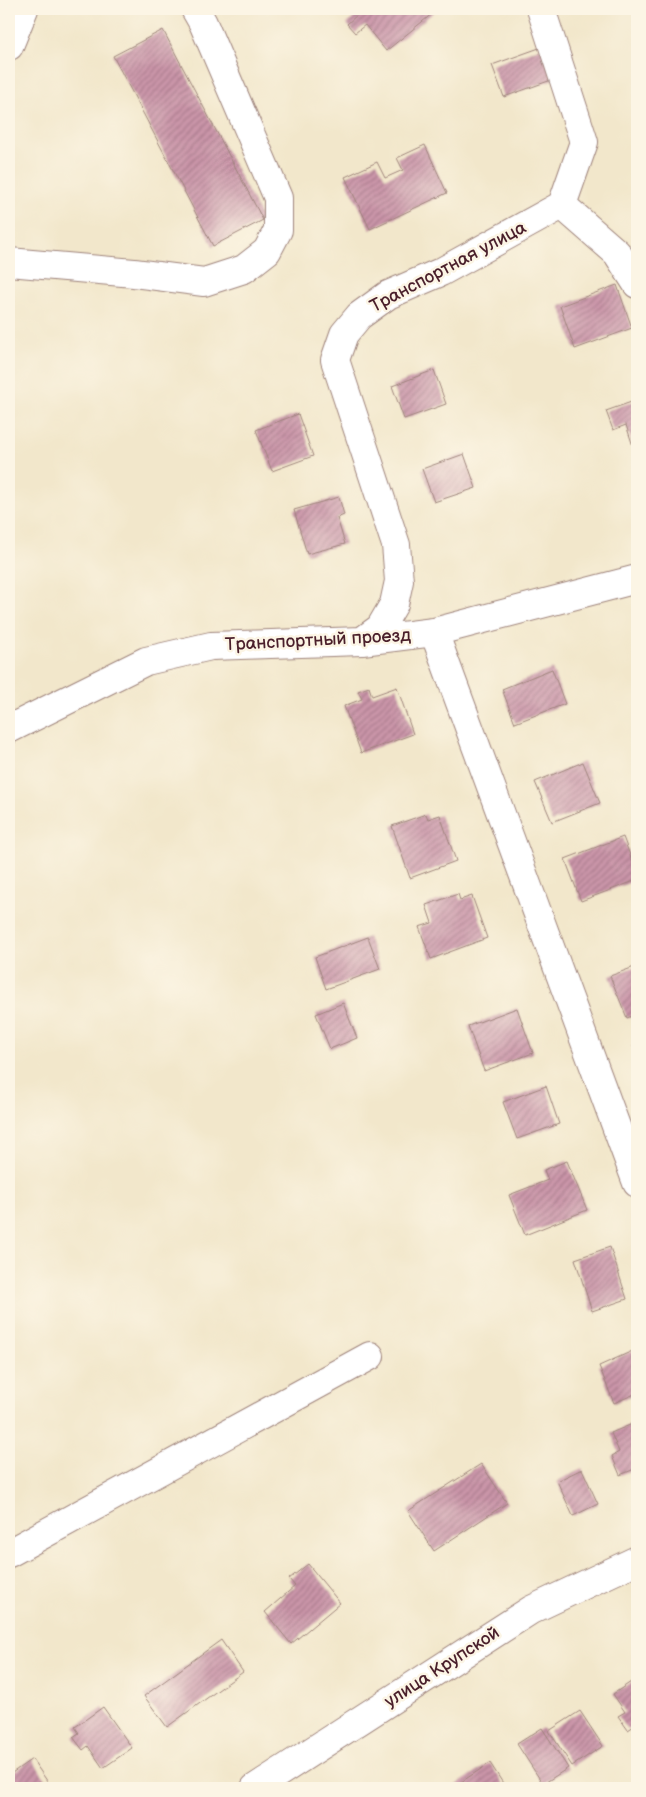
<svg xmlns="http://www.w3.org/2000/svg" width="646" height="1797" font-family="'Balsamiq Sans',sans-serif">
<defs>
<pattern id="building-hatch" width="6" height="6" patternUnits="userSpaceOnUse" patternTransform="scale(1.25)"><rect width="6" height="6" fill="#ca95a9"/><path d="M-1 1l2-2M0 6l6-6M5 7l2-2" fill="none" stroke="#a6798a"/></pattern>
</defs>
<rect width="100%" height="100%" fill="#fcf5e5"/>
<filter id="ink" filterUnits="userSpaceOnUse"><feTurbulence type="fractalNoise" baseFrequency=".02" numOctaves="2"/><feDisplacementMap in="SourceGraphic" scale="10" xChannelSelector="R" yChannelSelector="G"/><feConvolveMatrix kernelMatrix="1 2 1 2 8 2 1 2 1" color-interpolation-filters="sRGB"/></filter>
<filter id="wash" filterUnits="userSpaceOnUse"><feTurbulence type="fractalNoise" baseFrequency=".0096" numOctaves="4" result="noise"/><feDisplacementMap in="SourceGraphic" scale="20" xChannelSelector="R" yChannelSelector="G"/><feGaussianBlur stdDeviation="1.12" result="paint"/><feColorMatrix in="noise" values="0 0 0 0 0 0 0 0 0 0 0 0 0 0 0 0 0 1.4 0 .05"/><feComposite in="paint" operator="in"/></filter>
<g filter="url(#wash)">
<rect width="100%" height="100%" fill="#f2e7cb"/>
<g id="blocks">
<path fill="url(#building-hatch)" d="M358 9H438L386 51 365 25 355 33 347 24 357 15 354 12Z
M163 30 263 220 213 246 113 56Z
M542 47 554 79 504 97 492 65Z
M425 145 447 193 370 229 345 177 377 162 385 178 403 170 397 158Z
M617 285 632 328 575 349 560 306Z
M434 370 446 404 404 419 392 386Z
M637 400V451L635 452 626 425 613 430 606 411Z
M298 414 313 456 272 471 256 430Z
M464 454 476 488 434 502 422 469Z
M339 497 344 515 337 518 345 544 307 554 294 510Z
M552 669 565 704 515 723 502 689Z
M369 687 372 696 397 687 413 734 361 753 344 706 362 699 358 691Z
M583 762 600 803 552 822 535 782Z
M426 814 428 819 440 815 456 861 410 878 392 826Z
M623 837 637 874V880L581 901 565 859Z
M458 894 460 900 472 896 487 938 431 959 419 927 432 923 426 905Z
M368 937 380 969 326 989 315 957Z
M637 966V1014L627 1018 610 976Z
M343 1003 357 1038 330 1049 316 1014Z
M517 1008 533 1053 484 1071 468 1026Z
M637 1044V1056L633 1046Z
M546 1086 559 1124 517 1139 503 1102Z
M567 1161 587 1210 525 1235 509 1195 548 1180 544 1170Z
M610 1247 627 1299 592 1311 575 1259Z
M637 1349V1393L614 1403 599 1366Z
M637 1422V1468L620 1475 612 1456 619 1452 611 1433Z
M481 1464 507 1503 434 1551 408 1511Z
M582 1469 598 1504 573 1516 557 1481Z
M308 1564 340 1603 291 1644 265 1612 295 1586 289 1579Z
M221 1640 243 1672 167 1727 144 1696Z
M637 1678V1731L634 1726 628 1730 618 1716 625 1712 613 1694Z
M103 1707 132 1748 103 1768 88 1746 83 1750 73 1737 79 1733 75 1727Z
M580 1711 603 1746 572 1766 549 1731Z
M542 1728 568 1768 543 1784 517 1744Z
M32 1759 52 1788H9V1775Z
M490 1763 506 1788H452Z"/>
</g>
</g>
<g filter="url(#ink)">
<use href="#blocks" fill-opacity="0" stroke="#9e837b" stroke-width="1"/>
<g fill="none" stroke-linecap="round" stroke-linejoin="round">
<g stroke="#9e837b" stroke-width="30">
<path id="minor" d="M9 46 24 9
M562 205 617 253 637 284
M9 262 134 273 204 282 244 269 267 251 278 230V198L203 23 195 9
M434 632 637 1183
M362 641 380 628 394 604 399 581 396 545 335 360 344 334 359 316 388 295 441 272 562 205 584 142 541 9
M9 729 146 661 211 646 362 641 434 632 637 579
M9 1553 370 1356
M255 1788 531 1610 637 1560"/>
</g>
<use href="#minor" stroke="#fff" stroke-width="28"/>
</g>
</g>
<g text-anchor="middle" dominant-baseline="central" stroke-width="5" stroke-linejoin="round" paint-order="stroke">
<g font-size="18" fill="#4a1f2b" stroke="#fcf5e5">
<text transform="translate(448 267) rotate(-28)">Транспортная улица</text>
<text transform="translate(318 640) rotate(-3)">Транспортный проезд</text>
<text transform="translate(442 1667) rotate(-33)">улица Крупской</text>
</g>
</g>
<rect width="646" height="1797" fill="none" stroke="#fcf5e5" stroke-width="30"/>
</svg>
